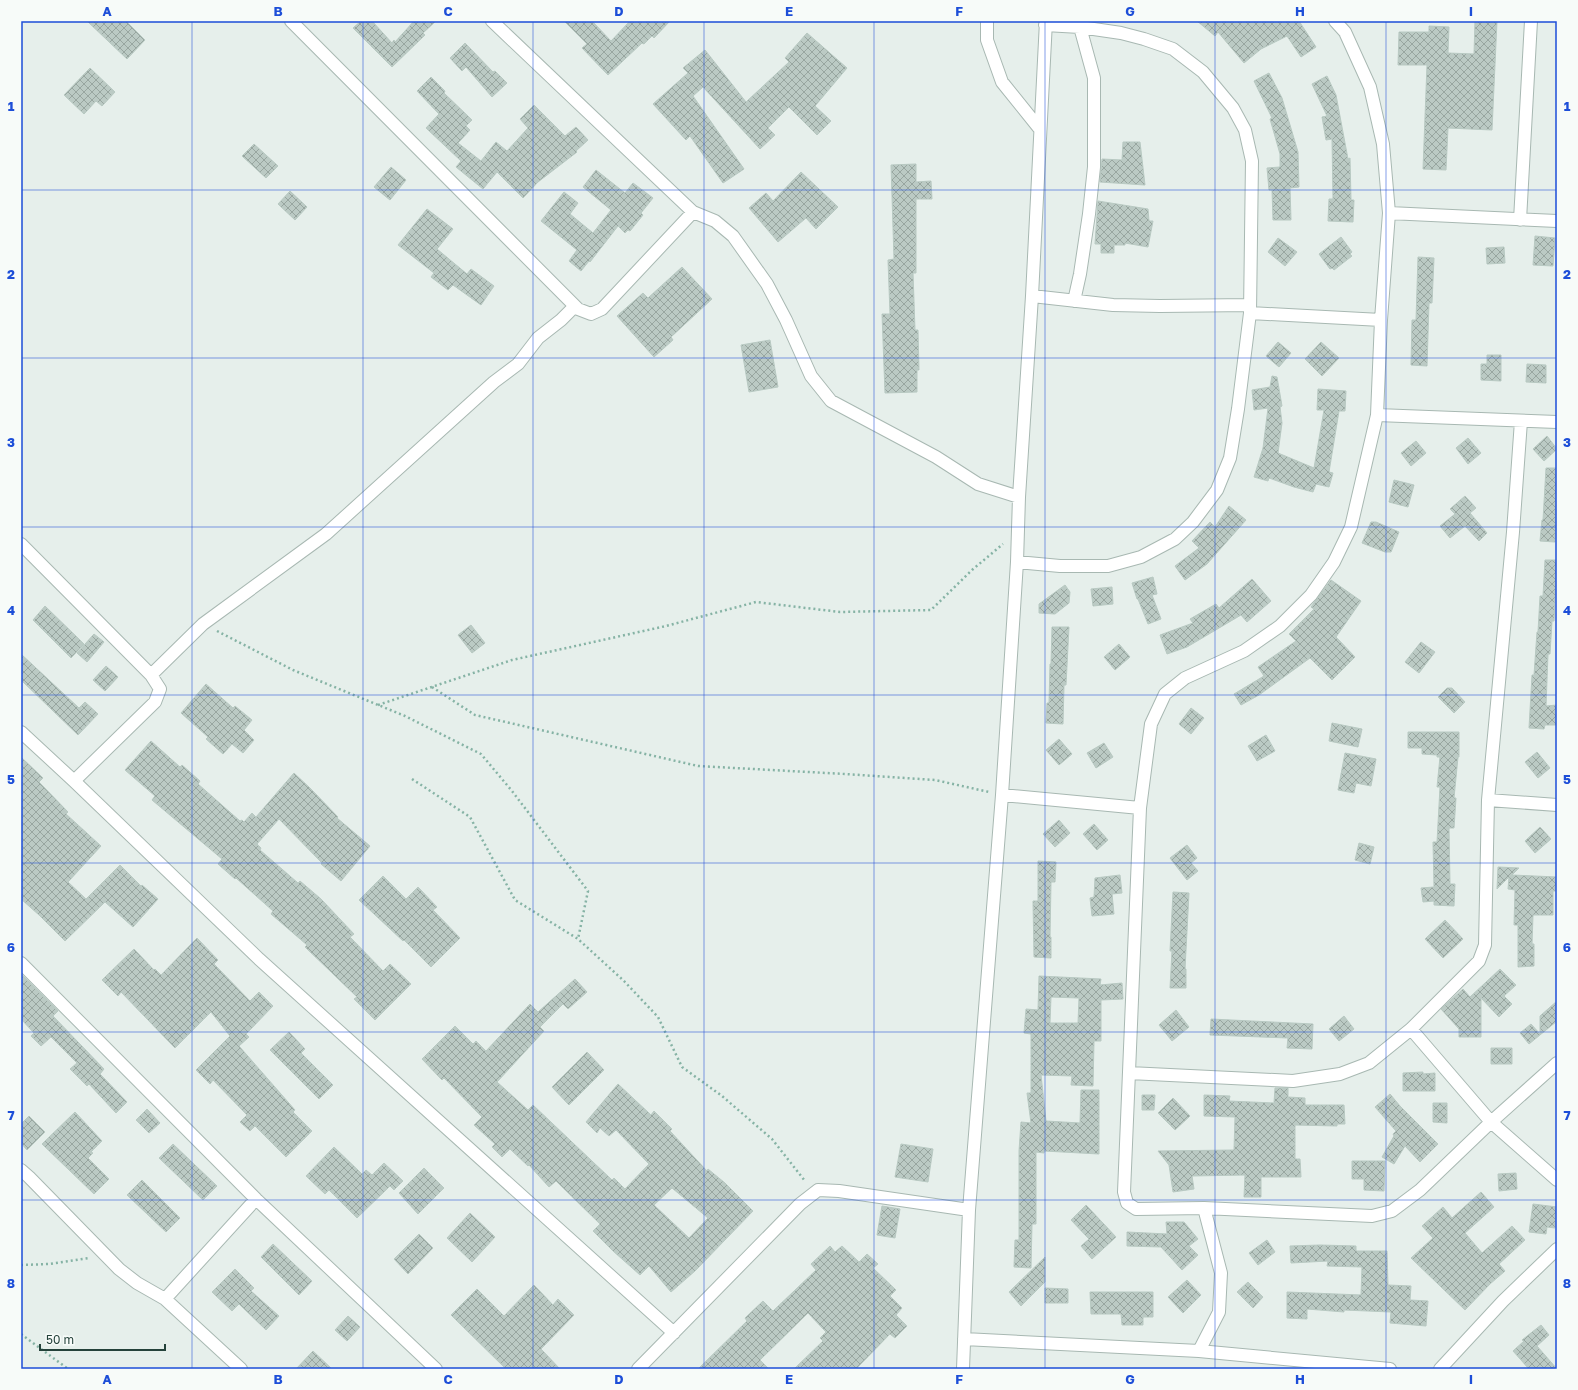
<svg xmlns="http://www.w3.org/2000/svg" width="1578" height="1390" font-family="'Golos Text',sans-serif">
<defs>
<pattern id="building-cross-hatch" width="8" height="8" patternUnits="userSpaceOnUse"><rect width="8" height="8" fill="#bbcac4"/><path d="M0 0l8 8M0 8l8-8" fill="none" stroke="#98a6a0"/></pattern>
</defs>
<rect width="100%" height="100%" fill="#e6efeb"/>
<path fill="url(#building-cross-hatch)" stroke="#b8c9c2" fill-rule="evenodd" d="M87 21H126L145 40 127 59Z
M361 21H372L392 43 394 40 395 42 414 21H436L423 33 425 35 392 67 353 28Z
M564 21H592L611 41 630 21H670L654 38 652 36 644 44 642 43 608 75 582 48 587 44Z
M1197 21H1299L1316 47 1301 57 1287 36 1261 49 1244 63 1218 32 1215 36Z
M1475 21H1497L1492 130 1448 128 1446 170 1423 169 1427 65H1398L1399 32H1429V26L1449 27 1448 53 1474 54Z
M807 33 847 68 815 106 831 121 817 135 789 107 768 128 775 135 760 149 703 87 693 96 744 169 723 183 690 136 686 140 653 104 688 73 683 68 705 50 746 102 789 62 785 58Z
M465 43 493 72 495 71 507 83 492 97 466 67 462 71 450 58Z
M90 68 115 92 102 106 96 101 84 114 64 95Z
M1269 73 1282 98 1298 152 1299 187 1290 188 1291 220H1273L1272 190H1269L1267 168 1280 167V154L1270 119 1272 118 1254 81Z
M1327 76 1336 95 1348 159 1350 158 1351 200H1354L1353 222 1328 221 1329 199H1333L1332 139 1326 140 1322 117 1327 116 1312 84Z
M431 77 445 91 444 93 472 120 466 126 470 130 458 143 481 161 496 142 507 151 528 128 520 119 534 105 565 136 576 127 588 140 576 151 577 152 538 182 523 198 497 172 483 189 456 167 461 161 426 128 439 114 417 91Z
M1123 142H1140L1145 185 1100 182 1102 159 1122 160Z
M254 144 278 166 266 178 242 156Z
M916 164V182L931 181 932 199H916V273H913L915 330H918L919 370H917V392L885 393 882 314H890L888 260 894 259 891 165Z
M391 167 406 180 390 200 374 187Z
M596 170 625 193 633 183 653 198 641 213 643 215 630 231 628 230 625 233 618 226 590 262 589 261 581 271 569 261 577 250 541 221 564 192 578 203 570 214 593 233 611 210 583 187Z
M801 172 838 207 816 229 806 218 778 242 749 208 766 193 773 201Z
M290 191 307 207 295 220 278 204Z
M1098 201 1148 209 1149 221H1153L1148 247 1125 243V245H1114V253H1101V244H1095Z
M427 209 453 229 437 249 467 274 471 269 494 286 481 305 453 285 448 290 431 277 434 273 398 245Z
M1535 236 1555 238 1553 266 1533 265Z
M1341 237 1352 252 1350 254 1352 256 1334 270 1332 268 1330 269 1319 254Z
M1278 238 1297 252 1285 266 1268 252Z
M1504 247 1505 263 1487 264 1486 248Z
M1418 257 1434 258 1432 303H1429L1427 366 1411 365 1412 320H1416Z
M682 267 712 299 671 337 673 340 654 357 617 316 643 293 648 298Z
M770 340 778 387 749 392 741 345Z
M1278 342 1291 353 1279 367 1266 356Z
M1321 342 1339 358 1322 376 1305 359Z
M1487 355H1501V381L1481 380V364H1487Z
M1527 364 1546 365V383L1526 382Z
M1272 376 1277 377 1282 406 1280 407 1282 423 1278 453 1314 468 1324 410H1317L1318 389 1346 391 1345 411H1339L1329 472 1333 473 1329 487 1316 484 1313 492 1294 487 1269 478 1268 481 1254 477 1263 448 1268 408 1254 410 1252 390 1270 387Z
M1547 436 1557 449 1544 461 1533 449Z
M1468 438 1481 453 1468 464 1456 448Z
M1416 441 1426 453 1411 466 1401 453Z
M1546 468H1557L1555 542 1540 541 1542 520H1543Z
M1394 480 1414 485 1408 507 1389 502Z
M1465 496 1476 508 1470 513 1487 533 1479 541 1465 526 1450 538 1440 526 1455 514 1450 509Z
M1229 506 1246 520 1207 564 1185 580 1175 566 1199 548 1192 541 1210 522 1215 527Z
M1371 522H1376L1399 532 1391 552H1385L1362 543Z
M1545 560H1557L1554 621H1552L1550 654H1548L1546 706 1557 705V725H1545L1544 729 1529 728 1532 675H1534L1537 632H1538L1540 596H1543Z
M1153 577 1157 594 1152 595 1161 619 1148 624 1138 599H1137L1132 583Z
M1252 579 1271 601 1247 622 1241 615 1187 647 1167 654 1160 635 1193 623 1190 619 1216 604 1219 608Z
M1331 580 1361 601 1336 637 1355 657 1332 680 1310 658 1259 695 1241 705 1234 694 1264 676 1258 667 1296 641 1289 634 1314 609 1311 607Z
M1065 585 1070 592 1069 603 1055 614 1039 613V604Z
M1112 587 1113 604 1093 606 1091 589Z
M45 606 84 644 71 658 33 620Z
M471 625 485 643 472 653 458 635Z
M1052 627H1069L1066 685H1064L1063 724 1046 723 1047 703H1049L1050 664H1051Z
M94 634 104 642 87 662 77 653Z
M1421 642 1435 652 1419 673 1405 662Z
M1119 644 1130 657 1115 670 1104 657Z
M21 654 79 708 85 702 98 714 78 735 21 680Z
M106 666 118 677 105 691 93 680Z
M206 684 233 708 235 706 252 720 244 730 254 740 243 753 232 744 223 754 206 739 208 737 181 713Z
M1447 688H1452L1465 702 1454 713 1438 697Z
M1191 708 1204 718 1191 734 1179 724Z
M1332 723 1362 729 1358 747 1329 741Z
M1408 732H1459V757H1458L1454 798H1456L1454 828H1449L1450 884H1455L1454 906 1434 905V901L1423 902 1421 888 1434 887 1433 842H1437L1440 787H1437L1440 757H1437V755L1422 754V748H1408Z
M1266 735 1275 751 1257 761 1248 746Z
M1059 739 1072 754 1059 765 1046 750Z
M151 741 180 767 182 765 200 781 198 784 240 821 242 820 244 822 252 813 256 817 294 773 310 788 338 817 337 818 370 846 341 881 321 864 322 863 279 819 257 844 261 848 260 850 298 883 300 881 321 899 354 934 350 937 383 971 390 964 411 984 375 1020 354 999 357 997 305 947 307 945 271 914 273 911 236 878 235 879 218 864 222 859 152 800 155 796 125 770Z
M1104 743 1113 757 1096 768 1087 753Z
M1537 752 1550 768 1538 778 1525 762Z
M1345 753 1376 759 1371 786 1356 783 1354 793 1338 790Z
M21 757 43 778 39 782 68 812 66 814 101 846 68 882 86 899 120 865 141 886 142 885 158 899 133 927 105 902 65 941 39 915 21 899Z
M1059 820 1070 833 1055 847 1043 834Z
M1094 824 1108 840 1097 850 1083 834Z
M1540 827 1551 839 1535 853 1525 841Z
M1359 843 1374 847 1370 864 1355 860Z
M1187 845 1197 858 1191 863 1198 871 1187 880 1170 858Z
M1038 861 1056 862 1055 882H1051L1050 937H1051V958L1034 957 1033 901H1038Z
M1498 867 1519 868 1512 875 1557 877V891H1553V915H1533L1532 944H1534V966L1518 967V925H1514L1515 890 1508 889 1509 877 1497 889Z
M1120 875 1122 893 1112 894 1114 914 1092 916 1090 898 1094 897 1095 878Z
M383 876 406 899 418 887 437 907 433 910 460 938 431 967 404 940 403 941 359 900Z
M1173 892 1189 893 1185 969H1186V988H1170L1172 951H1170Z
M1445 920 1463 939 1443 958 1425 939Z
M197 938 218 960 214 964 250 1001 259 992 273 1006 246 1034 249 1037 239 1046 295 1110 293 1112 312 1131 286 1157 255 1126 250 1131 240 1122 247 1115 213 1080 210 1084 196 1070 230 1036 211 1012 175 1048 121 992 118 996 102 980 134 949 154 970 155 969 161 975Z
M1500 969 1516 985 1504 996 1512 1004 1499 1017 1481 998V1037H1459V1029L1441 1009 1463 989 1470 997Z
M21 974 58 1011 53 1016 104 1069 100 1074 127 1102 116 1113 89 1084 87 1086 70 1069 77 1063 51 1037 41 1046 31 1036 34 1033 21 1019Z
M1039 976 1101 979 1100 985 1122 983 1123 999 1101 1000V1041H1094L1093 1086 1071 1085 1072 1076 1041 1075 1046 1121 1080 1123 1081 1090H1099V1154L1044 1151V1153L1036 1152V1224H1032L1031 1268 1014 1267 1015 1240H1019V1151L1021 1122 1031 1123 1027 1093H1031V1034L1024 1033 1026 1009 1038 1010ZM1051 997 1079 998 1078 1023H1050Z
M575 979 587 992 568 1009 563 1004 540 1027 544 1031 497 1082 528 1110 533 1105 612 1180 614 1178 625 1189 649 1164 616 1130 609 1136 600 1128 597 1133 586 1122 618 1084 651 1115 654 1111 672 1129 670 1131 707 1171 708 1169 725 1183 753 1211 695 1271 671 1292 649 1266 640 1275 613 1251 593 1231 600 1224 556 1181 549 1187 529 1165 528 1166 510 1149 502 1157 492 1147 495 1144 474 1125 482 1117 444 1078 442 1080 422 1059 455 1026 473 1044 476 1041 486 1051 530 1004 538 1012ZM672 1188 708 1218 689 1238 654 1205Z
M1557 1001V1021L1529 1044 1520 1033 1531 1024 1540 1034V1016Z
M1176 1010 1189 1027 1172 1041 1159 1025Z
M1344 1016 1354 1029 1339 1041 1329 1029Z
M1211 1019 1313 1024 1312 1049 1287 1048 1288 1038 1210 1035Z
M289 1032 305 1049 301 1053 333 1085 319 1099 270 1050Z
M1491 1048H1512V1064H1491Z
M587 1052 604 1070 569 1105 552 1087Z
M1423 1072V1074L1435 1073V1091H1403V1073Z
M1275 1088H1288V1097L1305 1098V1105H1344L1345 1124H1337V1126L1295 1125V1159H1300L1301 1177H1261V1197H1244L1245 1175 1192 1176 1194 1189 1173 1192 1169 1165 1158 1151 1234 1150 1235 1117 1204 1116V1095L1230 1096 1229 1101 1274 1103Z
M1390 1094 1400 1106 1438 1144 1420 1162 1405 1146 1394 1164 1382 1157 1394 1136 1393 1134 1396 1131 1375 1107Z
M1142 1095H1155L1154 1110H1142Z
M1173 1098 1190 1116 1175 1130 1158 1113Z
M1433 1103H1447V1123L1433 1122Z
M147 1109 160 1123 149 1133 136 1120Z
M75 1112 102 1141 91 1152 93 1153 88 1158 109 1179 94 1194 42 1144Z
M29 1116 45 1132 27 1150 21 1143V1124Z
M173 1144 217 1186 203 1200 159 1158Z
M901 1144 933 1149 928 1182 895 1177Z
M334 1147 362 1174 366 1170 372 1175 384 1163 403 1181 394 1190 390 1186 357 1218 329 1190 325 1194 306 1176Z
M1352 1161H1385L1384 1191 1364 1190V1179H1352Z
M424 1168 444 1188 418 1214 399 1193Z
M1516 1173 1517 1189 1499 1191 1498 1174Z
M142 1180 180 1218 166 1232 127 1195Z
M1481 1192 1494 1207 1465 1233 1482 1253 1512 1226 1525 1240 1499 1264 1505 1271 1490 1284 1465 1310 1411 1258 1433 1238 1422 1226 1443 1207 1452 1218Z
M1533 1204 1557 1207 1555 1228 1547 1227 1546 1234 1529 1232Z
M1086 1205 1116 1237 1092 1259 1081 1246 1089 1239 1071 1220Z
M882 1206 900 1209 895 1238 877 1235Z
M470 1213 495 1237 472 1262 447 1238Z
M1166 1222H1184L1198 1239 1189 1246 1198 1255 1182 1270 1161 1247 1127 1246V1232L1167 1234Z
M419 1234 433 1248 408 1274 394 1259Z
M1267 1240 1275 1252 1258 1265 1249 1253Z
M273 1244 312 1281 299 1295 261 1257Z
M1320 1245 1356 1246V1251H1387L1388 1285 1411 1286 1410 1300 1428 1301 1426 1326 1390 1323 1391 1312 1344 1310V1312L1307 1309V1319L1287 1318V1292L1361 1295 1362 1267 1327 1266 1328 1261 1291 1263 1290 1246Z
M830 1246 835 1252 842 1246 859 1262 867 1254 878 1264 873 1268 896 1290 890 1296 902 1308 896 1315 907 1326 895 1338 890 1334 856 1369H794L823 1341 820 1338 826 1332 808 1313 760 1360 769 1369H698L747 1321 745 1318 763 1301 773 1311 816 1270 811 1264Z
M1045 1257V1282L1021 1306 1009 1292Z
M235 1269 254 1288 251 1291 279 1316 266 1330 239 1304 232 1311 212 1292Z
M1187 1280 1201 1295 1183 1313 1168 1297Z
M1248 1282 1263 1297 1253 1308 1237 1292Z
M534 1285 553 1305 558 1299 574 1315 541 1349 560 1369H506L451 1315 477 1289 504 1316Z
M1045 1288 1068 1289V1303H1045Z
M1090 1292H1153V1317H1143V1325H1122L1121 1314H1091Z
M348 1316 360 1327 347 1341 335 1330Z
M1541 1325 1549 1335 1537 1346 1557 1369H1529L1513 1351 1524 1341 1522 1340Z
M313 1351 332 1369H296Z"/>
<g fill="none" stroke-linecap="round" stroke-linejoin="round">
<g stroke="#a8b8b2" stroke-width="14">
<path id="minor" d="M291 21 578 309 591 314 602 309 693 212 492 21
M987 21V40L1002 82 1039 128
M1335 21 1345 32 1370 87 1383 144 1389 213 1381 320 1377 415 1351 527 1334 562 1311 595 1280 626 1244 651 1185 678 1165 694 1151 724 1140 808 1124 1192 1127 1203 1136 1209 1204 1208 1372 1216 1392 1211 1420 1190 1491 1122 1557 1063
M693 212 715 221 733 236 767 284 786 320 811 376 831 401 936 457 978 484 1019 497
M1389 213 1557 221
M1520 220 1531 21
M1032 296 1113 305 1160 306 1250 305
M1074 301 1080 274 1089 214 1094 167V78L1080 27
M1250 313 1381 320
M1377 415 1557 422
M21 544 151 675 160 689 155 702 74 781
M1017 562 1060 566H1108L1141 557 1175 539 1193 522 1217 490 1230 458 1238 409 1250 313 1252 161 1245 130 1233 108 1203 72 1173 49 1144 39 1121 33 1080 27 1045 25
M151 675 203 624 326 534 494 382 518 364 538 338 561 320 575 306
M21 732 74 781 259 959 674 1333
M1002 795 1140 808
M1488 800 1557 805
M21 963 256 1199 436 1369
M1411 1029 1491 1122 1557 1180
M1129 1073 1293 1081 1340 1074 1369 1063 1411 1029 1479 961 1485 945 1488 800 1513 532 1521 421
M21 1170 29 1177 119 1269 137 1283 165 1299 256 1199
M165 1299 241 1369
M964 1339 1199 1351 1390 1369
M1199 1351 1219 1312 1221 1273 1204 1208
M638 1369 800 1204 818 1190 839 1191 969 1210
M963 1369 969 1210 1002 795 1017 562 1019 497 1032 296 1046 21
M1440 1369 1503 1301 1557 1249"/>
</g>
<path stroke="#86b3a5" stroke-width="2.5" stroke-dasharray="2 3" stroke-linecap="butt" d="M217 631 293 670 405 716 481 754 512 791 588 891 578 939
M432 687 475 715 698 766 845 774 935 780 989 792
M378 705 512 660 666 626 756 602 840 612 931 610 972 570 1003 544
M412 779 470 817 515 900 578 939 624 981 658 1017 682 1067 722 1096 772 1139 805 1181
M21 1265 49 1264 89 1258
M21 1334 68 1369"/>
<use href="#minor" stroke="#fff" stroke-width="12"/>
</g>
<path fill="none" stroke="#1d4ed8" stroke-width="1" stroke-opacity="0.55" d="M192 21V1369M363 21V1369M533 21V1369M704 21V1369M874 21V1369M1045 21V1369M1215 21V1369M1386 21V1369M21 190H1557M21 358H1557M21 527H1557M21 695H1557M21 863H1557M21 1032H1557M21 1200H1557"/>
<rect width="1578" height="1390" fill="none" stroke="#f7fbf9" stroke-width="44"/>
<path d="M40 1344v6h125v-6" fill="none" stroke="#24423a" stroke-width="2"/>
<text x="46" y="1344" font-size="12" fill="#24423a" stroke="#f7fbf9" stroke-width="3" paint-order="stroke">50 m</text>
<rect x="22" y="22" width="1534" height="1346" fill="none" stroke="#1d4ed8" stroke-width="1.5"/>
<g font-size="13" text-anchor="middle" font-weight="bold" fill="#1d4ed8">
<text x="107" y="16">A</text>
<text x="278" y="16">B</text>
<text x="448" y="16">C</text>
<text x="619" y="16">D</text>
<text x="789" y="16">E</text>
<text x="959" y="16">F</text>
<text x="1130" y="16">G</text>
<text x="1300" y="16">H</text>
<text x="1471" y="16">I</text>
<text x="11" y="111">1</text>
<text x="1567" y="111">1</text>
<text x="11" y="279">2</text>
<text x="1567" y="279">2</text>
<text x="11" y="447">3</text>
<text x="1567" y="447">3</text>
<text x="11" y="615">4</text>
<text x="1567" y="615">4</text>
<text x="11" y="784">5</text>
<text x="1567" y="784">5</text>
<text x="11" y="952">6</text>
<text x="1567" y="952">6</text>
<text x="11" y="1120">7</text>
<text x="1567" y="1120">7</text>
<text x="11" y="1288">8</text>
<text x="1567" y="1288">8</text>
<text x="107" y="1384">A</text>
<text x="278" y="1384">B</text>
<text x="448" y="1384">C</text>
<text x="619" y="1384">D</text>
<text x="789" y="1384">E</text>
<text x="959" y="1384">F</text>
<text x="1130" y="1384">G</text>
<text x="1300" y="1384">H</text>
<text x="1471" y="1384">I</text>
</g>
</svg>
